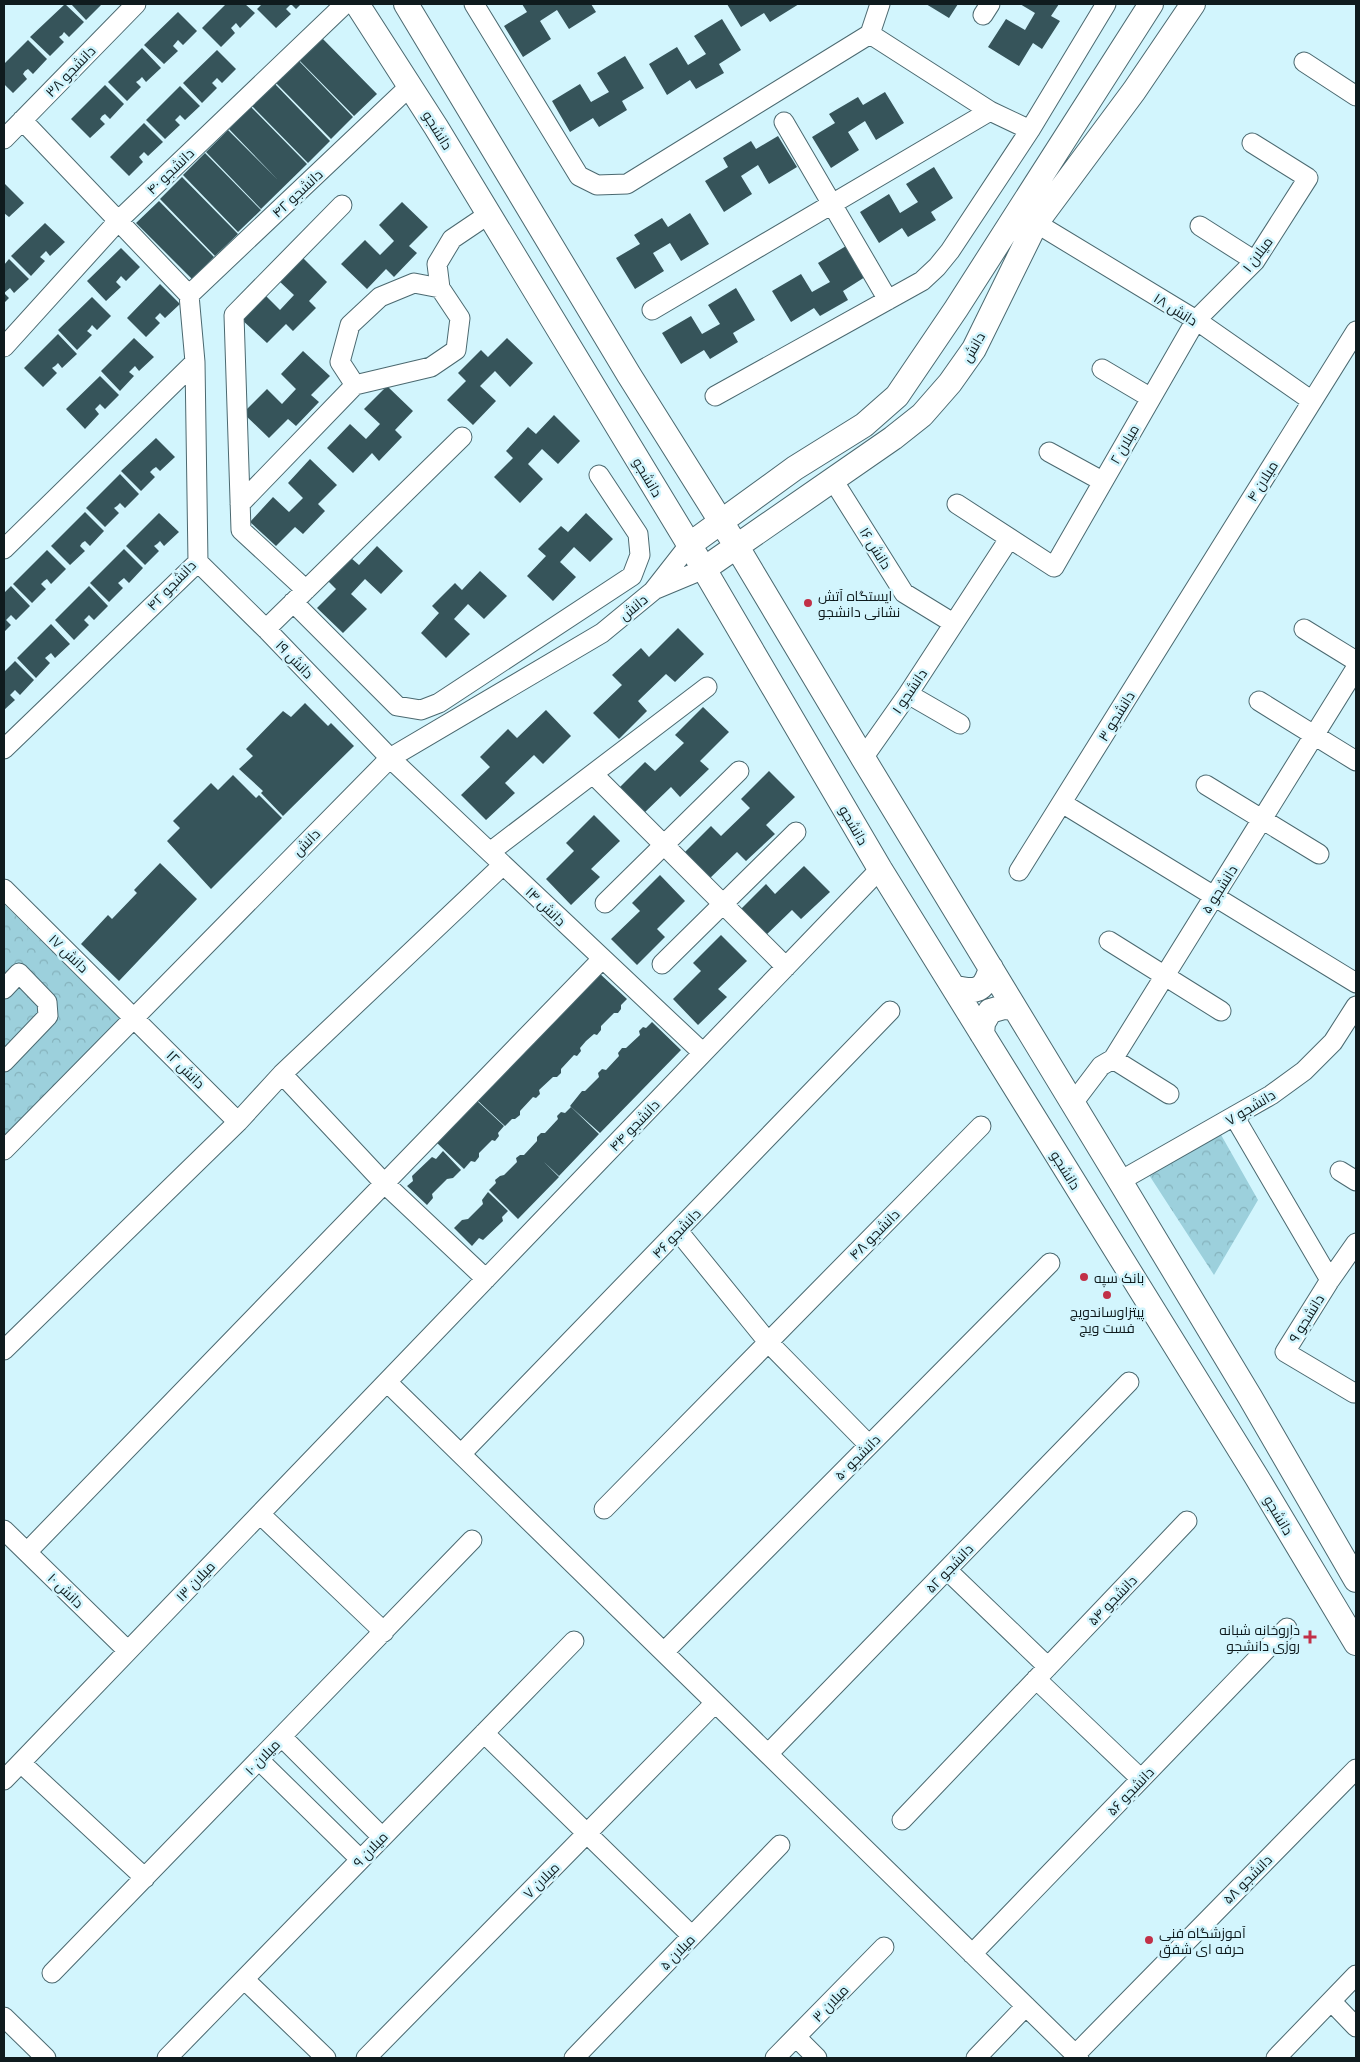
<svg xmlns="http://www.w3.org/2000/svg" width="1360" height="2062" font-family="'Playfair Display',Cairo,serif">
<defs>
<pattern id="park-crowns" width="20" height="18" patternUnits="userSpaceOnUse" patternTransform="scale(1.25)"><rect width="20" height="18" fill="#9cd0dc"/><path d="M2 6a3 3 0 1 1 6 0M12 15a3 3 0 1 1 6 0" fill="none" stroke="#85b2bc"/></pattern>
</defs>
<rect width="100%" height="100%" fill="#d2f5fd"/>
<path fill="url(#park-crowns)" d="M4 904 120 1018 4 1136Z
M1220 1133 1258 1200 1214 1275 1149 1175Z"/>
<path fill="#36545a" d="M65 4 84 22 69 37 64 32 62 35 59 37 64 42 50 56 30 37Z
M71 4H99L101 5 86 20Z
M226 4H245L255 13 240 28 236 23 231 28 235 33 221 47 202 28Z
M262 4H301L296 9 291 4 286 9 291 14 276 28 257 9Z
M522 4H591L596 12 569 29 557 10 540 21 551 39 523 57 504 26 527 12Z
M727 4H799L770 22 764 13 741 27Z
M926 4H958L949 18Z
M1020 4H1059L1051 16 1060 21 1042 49 1033 43 1019 66 988 47 1006 19 1025 30 1035 13Z
M178 12 197 31 183 45 178 40 173 46 178 51 164 64 144 45Z
M722 19 741 50 719 64 724 73 696 89 690 80 667 95 649 64 677 47 688 65 706 54 694 36Z
M321 37 377 94 354 116 298 59Z
M28 40 47 59 33 74 28 69 25 71 23 74 27 79 13 93 4 84V64Z
M142 48 161 68 146 82 142 77 139 80 136 82 141 87 127 101 108 82Z
M217 50 236 69 222 83 217 78 212 83 217 88 202 103 183 83Z
M625 56 644 88 622 101 627 110 599 127 593 118 570 132 552 101 580 84 591 102 609 92 597 73Z
M298 60 353 117 331 139 275 82Z
M275 84 330 141 308 163 252 106Z
M105 85 124 104 110 119 105 114 102 116 100 119 105 124 90 138 71 119Z
M180 86 200 106 185 120 180 115 175 120 180 125 165 139 146 120Z
M885 92 904 123 876 140 865 121 848 132 859 150 831 168 812 137 835 123 829 114 858 97 863 105Z
M251 107 307 164 261 209 206 152 228 130 278 180 229 129Z
M144 123 163 142 148 156 144 152 139 157 143 162 129 176 110 157Z
M778 136 797 167 769 184 758 165 741 176 752 194 724 212 705 181 728 167 723 158 751 141 756 149Z
M205 153 261 210 238 232 183 175Z
M934 167 953 198 931 212 936 220 908 237 902 228 879 243 860 212 889 194 900 213 918 202 906 184Z
M182 177 238 234 215 256 160 199Z
M4 183 24 203 9 217 4 213Z
M159 201 214 257 192 279 136 223Z
M402 202 428 227 409 246 417 253 394 277 386 269 367 289 341 264 365 240 380 255 394 241 379 225Z
M690 213 709 244 681 261 670 243 653 253 664 271 635 289 616 258 640 244 634 235 662 218 668 227Z
M45 223 65 242 50 256 46 251 40 257 45 261 31 276 11 256Z
M846 246 865 277 843 291 848 300 820 316 814 308 791 322 772 291 801 274 812 292 830 282 818 263Z
M121 248 140 267 126 281 121 276 116 282 121 287 106 301 87 281Z
M301 256 327 282 309 301 316 308 293 331 286 324 267 343 241 319 264 294 280 310 294 295 278 280Z
M9 259 29 279 14 293 10 288 4 293 9 298 4 303V265Z
M160 284 180 304 165 318 160 313 155 318 160 323 146 337 127 318Z
M736 288 755 320 733 333 738 342 710 359 704 350 681 364 662 333 691 316 702 334 720 324 708 305Z
M92 297 111 316 97 330 92 325 90 328 87 331 92 335 77 350 58 330Z
M58 334 77 354 62 368 58 363 55 366 52 368 57 373 43 387 24 368Z
M134 338 154 357 139 371 135 366 129 372 134 376 120 391 101 371Z
M507 338 533 363 510 387 495 371 480 386 496 401 473 425 447 400 466 381 458 373 481 350 488 357Z
M303 351 330 376 311 395 319 402 296 426 288 419 269 438 243 413 267 389 282 404 296 389 281 374Z
M100 376 119 395 105 409 100 404 95 409 99 414 85 429 66 409Z
M387 386 413 411 395 430 402 437 379 461 372 453 353 473 327 448 350 424 366 439 380 424 364 409Z
M554 415 580 441 558 464 542 449 528 464 543 479 520 503 494 477 513 458 506 451 528 427 536 434Z
M156 438 175 457 160 471 156 467 153 469 150 472 155 477 141 491 121 471Z
M310 459 337 485 318 504 325 511 303 534 295 527 276 546 250 522 273 497 289 512 303 498 288 483Z
M120 474 139 494 125 508 120 503 117 506 114 508 119 513 105 527 86 508Z
M85 512 104 531 90 546 85 541 82 543 80 546 85 551 70 565 51 546Z
M159 513 179 532 164 546 160 541 157 544 154 546 159 551 145 565 126 546Z
M586 513 613 539 590 562 574 547 560 562 576 577 553 601 527 576 546 556 538 549 561 526 568 532Z
M377 546 403 571 381 594 365 579 351 594 367 609 343 633 317 608 336 589 328 581 351 558 359 565Z
M124 549 143 568 129 583 124 578 118 583 123 588 109 602 90 583Z
M47 550 66 569 51 584 47 579 44 581 41 584 46 589 32 603 13 584Z
M480 571 507 596 484 619 468 604 454 619 470 634 446 658 421 633 439 613 432 606 455 583 462 590Z
M11 586 30 606 16 620 11 615 6 620 11 625 4 632V593Z
M89 586 108 606 94 620 89 615 84 620 89 625 74 640 55 620Z
M51 624 70 644 55 658 51 653 45 658 50 663 36 678 17 658Z
M678 628 704 654 675 682 666 674 638 701 647 711 619 739 593 713 622 685 612 675 641 648 649 657Z
M15 661 34 680 20 695 15 690 10 695 15 700 4 710V672Z
M305 703 328 726 331 723 354 746 283 816 261 793 263 791 239 769 253 756 246 749 283 711 291 717Z
M703 707 729 732 700 761 709 769 680 797 671 787 642 815 617 790 645 762 655 771 684 743 675 735Z
M546 710 571 736 543 764 534 755 505 783 515 793 486 820 461 795 490 767 480 757 508 729 517 738Z
M769 771 795 797 766 825 775 834 746 861 737 852 708 880 683 854 711 826 721 836 750 808 741 799Z
M233 775 256 798 259 795 282 818 211 889 167 841 180 828 173 821 211 783 218 790Z
M594 815 620 841 591 869 600 877 571 905 546 879 574 851 566 843Z
M160 863 197 899 119 981 81 944 108 915 112 919 137 893 134 890Z
M804 866 830 892 801 919 792 910 763 938 738 912 766 884 775 894Z
M660 875 685 901 657 929 665 937 637 965 611 939 640 911 632 903Z
M721 935 747 961 718 989 727 997 698 1025 673 999 701 971 693 963Z
M598 972 627 999 621 1005V1009L618 1013H614L601 1026V1030L597 1035 594 1034 586 1041 580 1048 581 1051 577 1056 574 1055 561 1069V1073L557 1077H553L539 1090 540 1094 536 1098 533 1097 520 1111V1115L515 1119H512L505 1126 476 1099Z
M652 1022 681 1050 600 1133 570 1106 582 1091H585L599 1077 598 1073 602 1069 606 1070 619 1056 618 1053 622 1048H626L640 1035 639 1031 643 1027 646 1028Z
M475 1099 504 1126 498 1133 499 1136 495 1141 492 1140 479 1153V1157L475 1162 471 1161 464 1169 435 1141Z
M571 1107 599 1134 559 1176 544 1162 559 1177 518 1219 489 1190 496 1183 495 1180 500 1176 504 1175 517 1162 516 1158 520 1155H524L537 1141V1137L541 1133H545L558 1119 557 1116 561 1112 565 1113Z
M443 1151 461 1170 453 1178 447 1179 432 1194 433 1198 427 1205 407 1186 413 1181 412 1176 432 1157 436 1159Z
M488 1192 508 1211 502 1217 503 1221 483 1240 479 1238 472 1246 454 1228 462 1220 468 1219 483 1204 482 1200Z"/>
<g fill="none" stroke-linecap="round" stroke-linejoin="round">
<g stroke="#4b6970" stroke-width="21">
<path id="minor" d="M474 4 579 176 597 185 627 184 870 34 880 4
M983 15 990 4
M870 34 990 111 1030 130
M1304 62 1356 96
M22 120 189 295
M784 122 888 300
M4 139 136 4
M1036 223 1196 320 1312 401
M1200 226 1255 261
M440 288 437 264 452 239 489 214
M652 310 990 111
M4 347 119 220 345 4
M1102 369 1151 398
M715 396 922 281 937 267 950 251 1030 130 1106 4
M1049 452 1102 481
M833 480 904 593 953 623
M240 504 355 385 431 367 456 350 460 318 440 288 414 283 380 297 350 325 340 362 355 385
M957 504 1054 567 1196 320 1255 261 1308 178 1252 143
M4 549 195 362
M198 562 266 629 390 758 703 1053
M656 589 704 569
M306 590 241 530 234 315 342 205
M293 602 397 706 421 710 439 703 632 576 640 555 638 534 599 475
M266 629 462 437
M1304 629 1356 661
M908 694 960 724
M1259 701 1356 761
M4 749 198 562 195 362 189 295 410 86
M863 758 908 694 1009 539
M593 774 786 967
M1206 785 1319 854
M1062 803 1356 983
M490 852 707 687
M1019 871 1356 331
M4 889 238 1122
M605 903 739 771
M1109 941 1221 1011
M662 964 796 832
M4 989 19 973 47 1002 48 1016 4 1062
M1113 1059 1169 1094
M282 1074 384 1183 486 1279
M1073 1103 1101 1066 1113 1059 1356 668
M1234 1116 1330 1280
M4 1150 390 758 602 633 653 591 689 545
M1340 1171 1356 1181
M1120 1181 1271 1095 1304 1071 1333 1042 1356 1006
M678 1231 768 1342 869 1445
M4 1350 238 1122 282 1074 503 865
M387 1382 1079 2058
M1354 1393 1285 1352 1330 1280 1356 1243
M461 1454 890 1011
M604 1509 981 1126
M260 1514 384 1632
M4 1530 128 1651
M27 1552 602 959
M947 1570 1048 1667
M664 1652 1050 1263
M1036 1679 1141 1779
M484 1733 692 1936
M282 1737 382 1837
M768 1754 1129 1382
M259 1760 360 1859
M21 1763 145 1878
M4 1780 880 869
M902 1820 1187 1521
M972 1954 1287 1628
M52 1973 472 1540
M244 1979 326 2058
M1331 2001 1356 2027
M4 2017 46 2058
M796 2037 817 2058
M1075 2055 1356 1769
M167 2058 574 1641
M366 2058 715 1703
M574 2058 780 1845
M775 2058 884 1947
M976 2058 1026 2006
M1276 2058 1356 1975"/>
</g>
<g stroke="#4b6970" stroke-width="26">
<path id="major" d="M357 4 436 127 704 569 880 869 1256 1476 1356 1643
M406 4 629 375 737 547 863 758 1120 1181 1250 1397 1356 1580
M689 545 795 468 864 425 897 396 956 309 1151 4
M704 569 893 438 922 415 950 383 974 349 1036 223 1134 91 1193 4
M953 987C976 993 984 992 991 968
M982 1034 983 1023 990 1011 1004 1007 1015 1008"/>
</g>
<use href="#minor" stroke="#fff" stroke-width="19"/>
<use href="#major" stroke="#fff" stroke-width="24"/>
</g>
<g fill="#c13047" stroke="#d2f5fd" stroke-width="2">
<circle cx="808" cy="603" r="5"/>
<circle cx="1084" cy="1277" r="5"/>
<circle cx="1107" cy="1295" r="5"/>
<path d="M1307.5 1629.5h5v5h5v5h-5v5h-5v-5h-5v-5h5z"/>
<circle cx="1149" cy="1940" r="5"/>
</g>
<g text-anchor="middle" dominant-baseline="central" stroke-width="5" stroke-linejoin="round" paint-order="stroke">
<g font-size="14" fill="#0f1b1e" stroke="#d2f5fd">
<text transform="translate(70 71) rotate(-46)">دانشجو ۳۸</text>
<text transform="translate(438 130) rotate(58)">دانشجو</text>
<text transform="translate(170 171) rotate(-44)">دانشجو ۴۰</text>
<text transform="translate(297 193) rotate(-43)">دانشجو ۴۲</text>
<text transform="translate(1257 254) rotate(-53)">میلان ۱</text>
<text transform="translate(1176 309) rotate(32)">دانش ۱۸</text>
<text transform="translate(973 347) rotate(-60)">دانش</text>
<text transform="translate(1124 444) rotate(-60)">میلان ۲</text>
<text transform="translate(648 477) rotate(59)">دانشجو</text>
<text transform="translate(1262 481) rotate(-58)">میلان ۴</text>
<text transform="translate(876 548) rotate(58)">دانش ۱۶</text>
<text transform="translate(171 585) rotate(-46)">دانشجو ۴۲</text>
<text transform="translate(633 607) rotate(-39)">دانش</text>
<text transform="translate(295 659) rotate(46)">دانش ۱۹</text>
<text transform="translate(909 691) rotate(-56)">دانشجو ۱</text>
<text transform="translate(1116 716) rotate(-58)">دانشجو ۳</text>
<text transform="translate(854 825) rotate(60)">دانشجو</text>
<text transform="translate(306 842) rotate(-45)">دانش</text>
<text transform="translate(1219 889) rotate(-58)">دانشجو ۵</text>
<text transform="translate(546 906) rotate(44)">دانش ۱۴</text>
<text transform="translate(69 953) rotate(44)">دانش ۱۷</text>
<text transform="translate(186 1069) rotate(45)">دانش ۱۲</text>
<text transform="translate(1250 1107) rotate(-31)">دانشجو ۷</text>
<text transform="translate(634 1125) rotate(-46)">دانشجو ۴۴</text>
<text transform="translate(1066 1170) rotate(58)">دانشجو</text>
<text transform="translate(676 1233) rotate(-46)">دانشجو ۴۶</text>
<text transform="translate(874 1234) rotate(-45)">دانشجو ۴۸</text>
<text transform="translate(1306 1318) rotate(-58)">دانشجو ۹</text>
<text transform="translate(857 1457) rotate(-45)">دانشجو ۵۰</text>
<text transform="translate(1279 1515) rotate(59)">دانشجو</text>
<text transform="translate(949 1568) rotate(-46)">دانشجو ۵۲</text>
<text transform="translate(195 1581) rotate(-46)">میلان ۱۳</text>
<text transform="translate(66 1590) rotate(44)">دانش ۱۰</text>
<text transform="translate(1112 1600) rotate(-46)">دانشجو ۵۴</text>
<text transform="translate(262 1757) rotate(-46)">میلان ۱۰</text>
<text transform="translate(1130 1791) rotate(-46)">دانشجو ۵۶</text>
<text transform="translate(370 1849) rotate(-46)">میلان ۹</text>
<text transform="translate(1247 1879) rotate(-45)">دانشجو ۵۸</text>
<text transform="translate(541 1880) rotate(-45)">میلان ۷</text>
<text transform="translate(677 1952) rotate(-46)">میلان ۵</text>
<text transform="translate(830 2003) rotate(-46)">میلان ۳</text>
</g>
<g font-size="14" fill="#0f1b1e" stroke="#d2f5fd" text-anchor="start">
<text x="818" y="595">ایستگاه آتش<tspan x="818" dy="16">نشانی دانشجو</tspan></text>
<text x="1094" y="1277">بانک سپه</text>
<text x="1107" y="1311" text-anchor="middle">پیتزاوساندویچ<tspan x="1107" dy="16">فست ویچ</tspan></text>
<text x="1300" y="1629" text-anchor="end">داروخانه شبانه<tspan x="1300" dy="16">روزی دانشجو</tspan></text>
<text x="1159" y="1932">آموزشگاه فنی<tspan x="1159" dy="16">حرفه ای شفق</tspan></text>
</g>
</g>
<rect width="1360" height="2062" fill="none" stroke="#0f1b1e" stroke-width="10"/>
</svg>
